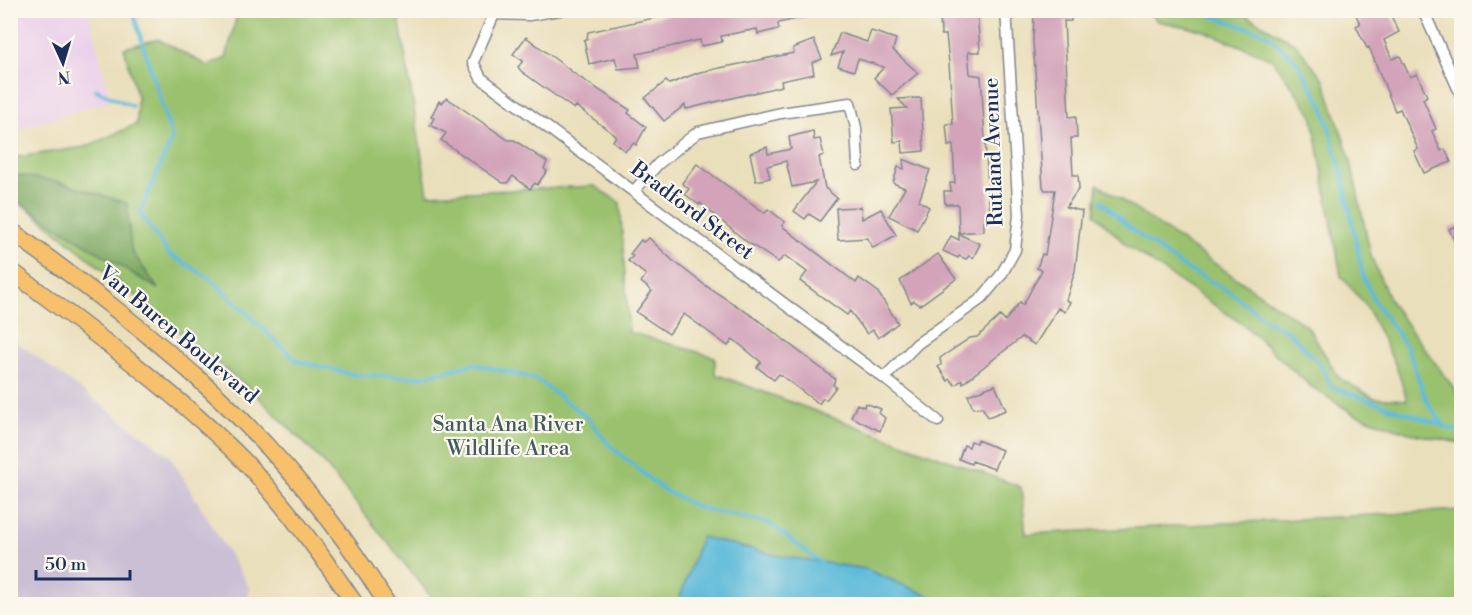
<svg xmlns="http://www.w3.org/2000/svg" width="1472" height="615" font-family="'Libre Bodoni',serif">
<rect width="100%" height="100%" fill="#fbf7ec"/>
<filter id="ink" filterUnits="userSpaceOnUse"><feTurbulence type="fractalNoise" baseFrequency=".0167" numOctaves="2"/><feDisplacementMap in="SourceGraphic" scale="12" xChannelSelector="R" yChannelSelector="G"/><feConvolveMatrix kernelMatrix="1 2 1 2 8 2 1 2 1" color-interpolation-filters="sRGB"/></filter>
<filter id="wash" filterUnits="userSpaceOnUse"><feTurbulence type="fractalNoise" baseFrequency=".008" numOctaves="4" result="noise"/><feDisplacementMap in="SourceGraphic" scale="24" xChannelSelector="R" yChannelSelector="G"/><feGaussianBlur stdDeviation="1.35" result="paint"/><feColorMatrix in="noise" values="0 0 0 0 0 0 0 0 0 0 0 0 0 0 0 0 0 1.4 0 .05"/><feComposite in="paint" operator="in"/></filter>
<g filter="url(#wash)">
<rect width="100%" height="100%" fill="#eadfbb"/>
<path fill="#ebd1eb" d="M10 11H89L110 100 11 132Z"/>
<path fill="#cbbfd5" d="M11 338 170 456 249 587 247 604H11Z"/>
<path fill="#9ac16d" stroke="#5a7866" stroke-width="1.5" d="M238 11H398L428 194 595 186 620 203 629 332 715 357V374L1021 487 1026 534 1461 510V604H437L323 462 251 390 11 195V158L85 147 137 124V96L124 48 158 39 208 66 226 58Z
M1149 11H1239L1296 44 1324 80 1351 162 1371 256 1391 303 1461 398V443L1409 433 1354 414 1310 386 1245 326 1126 245 1095 214 1098 184 1308 327 1339 378 1374 398 1407 400 1397 368 1366 306 1341 276 1312 114 1272 59 1202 30 1157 21Z"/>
<path fill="#7ba760" stroke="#4b6b5f" stroke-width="1.5" d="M11 174 59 182 127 203 131 250 158 289 11 198Z"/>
<path fill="#5bbad9" stroke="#3b749c" stroke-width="1.5" d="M701 537 779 556 866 569 948 604H678Z"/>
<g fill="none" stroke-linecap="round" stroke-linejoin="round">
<path stroke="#5bbad9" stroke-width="4" d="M1194 10 1267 34 1297 62 1323 106 1343 177 1363 276 1375 302 1407 347 1427 402 1445 427 1462 432
M133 12 172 138 140 213 169 254 212 280 297 361 355 375 420 377 474 364 536 379 588 418 609 445 662 489 699 508 769 523 821 563
M96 90 132 106
M1101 201 1131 229 1180 265 1230 292 1267 321 1288 331 1323 368 1331 387 1444 426"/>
</g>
<g id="blocks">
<path fill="#d2a3b9" d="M691 10H814L815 15 778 23 779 29 758 34 757 29 721 36 722 42 701 46 700 40 637 54 640 67 618 69 615 58 589 64 584 40 587 39 588 32Z
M963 10H977L980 52H968L970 74 981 76 990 217 989 222H984V231L959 233 958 204H945L944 191H951L950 183H955L953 145 948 146 946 124H953L949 63 946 35H941L940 14Z
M1034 10H1071V21H1064L1066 59 1069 117 1076 116 1077 138H1071L1073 175H1078L1079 188 1066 207 1082 211 1075 271 1066 300 1070 302 1065 312 1058 308 1035 345 1022 337 963 383 962 380 955 385 950 379 948 381 938 367 941 365 940 358 970 338 977 337 1000 316 1005 321 1020 302 1023 305 1042 270 1037 268 1042 254 1045 255 1055 190H1045L1043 187 1033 41Z
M1354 10H1388L1399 32 1384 40 1392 59 1400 56 1410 77 1417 74 1427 96 1423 99 1436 129 1432 131 1441 151 1445 149 1451 162 1424 173 1414 151 1418 149 1400 109 1395 111 1369 47 1367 48 1356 26 1360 24Z
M871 31 896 39 893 50 918 73 892 95 874 78 884 67 858 59 854 71 838 66 843 52 831 56 840 33 867 42Z
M526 37 579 77 630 110 628 113 646 127 636 145 634 143 625 151 613 141 616 136 576 106 574 109 521 71 518 67 523 61 513 54Z
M814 40 822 59 812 63 814 74 781 81 782 86 686 109 685 105 664 121 645 98 666 81 669 84 700 72 794 53 793 48Z
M447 98 508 140H514L547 162 544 169 547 171 537 185 535 183 530 189 513 176 507 183H503L441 140 446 133 430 125 434 118 431 117 439 101 442 103Z
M921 98 924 151 903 153 902 141 894 142 891 109 907 108 898 99Z
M813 131 814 140 820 139 824 155 819 157 825 188 837 198 820 221 809 214 805 219 794 211 816 182 792 187 786 161 767 166 770 178 756 181 750 153 767 147 768 154 791 149 789 137Z
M903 159 930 170 919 201 929 207 917 230 889 216 905 188 893 183 898 167 904 169Z
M697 164 765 213 768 209 785 222 782 226 856 283 859 278 877 291 898 323 878 338 873 330 867 334 850 311 847 315 800 281 807 272 785 256 778 262 775 260 747 242 700 203 699 205 685 194 689 189 682 183Z
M861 207 862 219 881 209 896 235 873 248 867 238 838 240 836 208Z
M1461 224V256L1449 229Z
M959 234 980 244 973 258 969 256 966 259 959 256 958 258 943 251 951 236 959 240Z
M649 238 672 260 706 286 754 317 835 379 833 385 836 387 826 400 823 398 819 404 779 374 774 380 757 367 761 362 733 339 728 346 684 314 669 334 636 312 652 291 641 282 646 275 628 261 633 256 630 254 641 240 643 242Z
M938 254 956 279 920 305 914 301 911 303 900 281Z
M995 385 1006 410 988 417 982 407 973 408 968 395Z
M865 403 881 409 879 413 885 418 880 431 851 417 857 404 864 407Z
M977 440 1002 450 994 469 972 461 971 464 959 459 964 445 969 447 971 441 976 443Z"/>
</g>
</g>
<g filter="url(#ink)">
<use href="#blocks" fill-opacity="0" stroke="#82878c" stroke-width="1.5"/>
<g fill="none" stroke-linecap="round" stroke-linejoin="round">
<g stroke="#82878c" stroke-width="13">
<path id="minor" d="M496 10 473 62 481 78 884 378 938 421
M1423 10 1462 97
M495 14 529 15 560 10
M634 191 658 164 698 132 781 113 850 103 856 128 858 165
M884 378 917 344 981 299 1001 275 1015 250 1019 215 1006 10"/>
</g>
<g stroke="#82878c" stroke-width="19">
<path id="primary" d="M10 230C163 341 288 441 387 604
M10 270C90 330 172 389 243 460 285 504 321 554 355 604"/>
</g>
<use href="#minor" stroke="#fff" stroke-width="10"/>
<use href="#primary" stroke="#f7c06c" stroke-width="16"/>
</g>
</g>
<g text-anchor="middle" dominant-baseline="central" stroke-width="4.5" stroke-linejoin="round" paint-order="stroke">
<g font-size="21" fill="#1b2f5e" stroke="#fbf7ec">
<text transform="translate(994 152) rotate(-92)">Rutland Avenue</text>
<text transform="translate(692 211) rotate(37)">Bradford Street</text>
<text transform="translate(178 335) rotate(40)">Van Buren Boulevard</text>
</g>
<g font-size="21" fill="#415b62" stroke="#fbf7ec">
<text x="508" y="425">Santa Ana River<tspan x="508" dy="24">Wildlife Area</tspan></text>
</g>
</g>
<rect width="1472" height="615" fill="none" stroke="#fbf7ec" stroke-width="36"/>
<g transform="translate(63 63) rotate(176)" stroke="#fbf7ec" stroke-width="4.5" paint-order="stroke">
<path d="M0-4.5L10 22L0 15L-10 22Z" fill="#1b2f5e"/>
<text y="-9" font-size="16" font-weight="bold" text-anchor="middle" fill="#1b2f5e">N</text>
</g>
<path d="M36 570v9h94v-9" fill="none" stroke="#1b2f5e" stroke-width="3"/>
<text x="45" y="570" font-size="18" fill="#1b2f5e" stroke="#fbf7ec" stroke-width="4.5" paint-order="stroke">50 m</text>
</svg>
